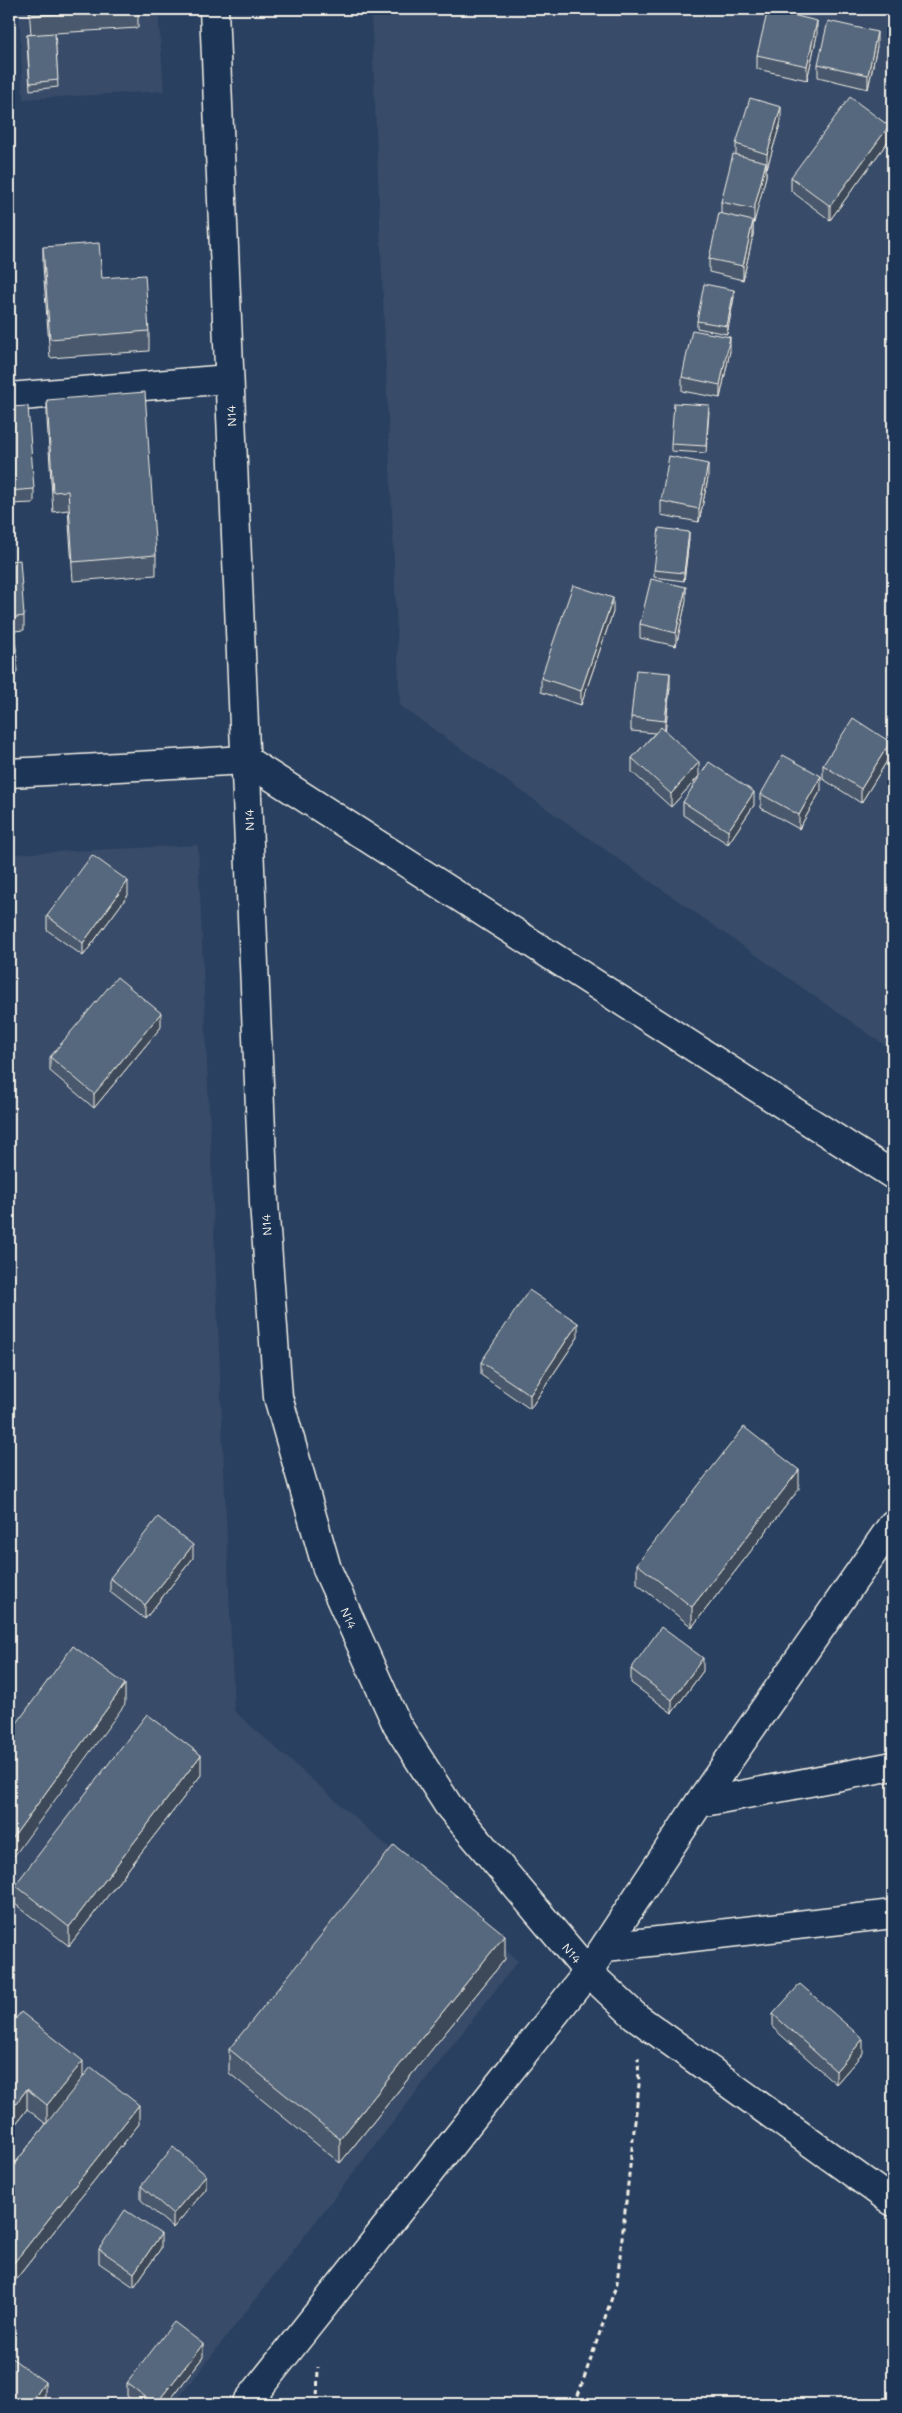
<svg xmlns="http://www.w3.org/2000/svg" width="902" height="2413" font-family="Mali,sans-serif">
<rect width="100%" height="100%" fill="#2a4060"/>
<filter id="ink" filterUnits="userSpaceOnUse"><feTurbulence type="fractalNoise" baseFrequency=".02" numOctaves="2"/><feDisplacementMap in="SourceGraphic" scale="10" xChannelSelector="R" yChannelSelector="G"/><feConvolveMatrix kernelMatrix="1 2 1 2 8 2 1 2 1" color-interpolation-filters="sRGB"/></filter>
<g filter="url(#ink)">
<path fill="#374c69" d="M19 9H158L164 91 23 99Z
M371 9H893V1051L400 706Z
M198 845 234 1711 518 1961 174 2404H9V854Z"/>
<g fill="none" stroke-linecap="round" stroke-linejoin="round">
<g stroke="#f4f1e8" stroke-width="31">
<path id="street" d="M9 397 229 379
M246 760 893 1175
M699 1803 893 1766
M606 1947 893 1914
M246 2404 588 1972 699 1803 893 1524"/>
</g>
<g stroke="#f4f1e8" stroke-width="31">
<path id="secondary" d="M9 773 246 760"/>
</g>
<g stroke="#f4f1e8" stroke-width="31">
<path id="primary" d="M214 9 264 1203 278 1397 327 1569 397 1725 448 1805 588 1972 635 2016 893 2202"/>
</g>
<path stroke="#f4f1e8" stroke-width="3" stroke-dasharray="5 4" stroke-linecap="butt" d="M317 2404 318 2367
M575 2404 617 2283 639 2085 638 2058"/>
<use href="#street" stroke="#1d3557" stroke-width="28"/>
<use href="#secondary" stroke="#1d3557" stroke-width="28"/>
<use href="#primary" stroke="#1d3557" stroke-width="28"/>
</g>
<path fill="#4a596c" stroke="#f4f1e8" d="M29 9H138V28L55 33 58 87 30 90 27 42V35L31 34Z
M817 35 807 80 757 69V55Z
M877 46 868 89 818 77V64Z
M781 121 767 168H766V176L753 223V235L743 280 709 272V259L721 213V202L736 155V144Z
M889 140 830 220 791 191V177Z
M43 247 102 278 149 331V351L50 358 43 266Z
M734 297 727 334 697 328V321Z
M730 351 720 398 682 391V377Z
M47 400 156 555V575L73 581 68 510 53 512 47 419Z
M9 407 34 489V503L9 504Z
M709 412 706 453 671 451V444Z
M708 478 699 522 661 515V501Z
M689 539 684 581 654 577V570Z
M9 561 24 616V630L14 631 17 660V673L9 674Z
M686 601 676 646 640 638V624Z
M613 612 581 705 541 692V678Z
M670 687 665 731 699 776 671 807 632 772V758L655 733 631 731V717Z
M890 756 861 803 823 779V765Z
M821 790 799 829 761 808V794Z
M683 802 754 805 728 844 683 815Z
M128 895 83 956 47 930V916Z
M161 1027 94 1108 50 1071V1057Z
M578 1337 530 1409 481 1375V1362Z
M799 1489 692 1627 637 1584V1564Z
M193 1558 145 1619 110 1592V1578Z
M631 1669 703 1671 672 1713 631 1683Z
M201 1775 69 1946 15 1904V1885Z
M505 1959 340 2163 229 2073V2049Z
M773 2014 863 2053 836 2084 773 2028Z
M9 2027 83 2077 139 2124 9 2288V2171L46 2124 27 2109 9 2133Z
M141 2186 206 2189 173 2228 141 2200Z
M161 2248 134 2287 99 2263V2249Z
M203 2357 167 2404H137L127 2396V2383Z"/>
<path fill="#3c4858" stroke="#f4f1e8" d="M817 21V35L807 80V66Z
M877 32V46L868 89V75Z
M781 107V121L767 168V154Z
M889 126V140L830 220V206Z
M766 162V176L754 223V209Z
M753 221V235L743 280V266Z
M734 290V297L727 334V326Z
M730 337V351L720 398V385Z
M708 464V478L699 522V509Z
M689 532V539L684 581V573Z
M686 587V601L676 646V633Z
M613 598V612L581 705V691Z
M670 673V687L665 734V721Z
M890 742V756L861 803V789Z
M699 762V776L671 807V794Z
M821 776V790L799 829V815Z
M754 792V805L728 844V831Z
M128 881V895L83 956V943Z
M161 1013V1027L94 1108V1094Z
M578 1323V1337L530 1409V1395Z
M799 1470V1489L692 1627V1607Z
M193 1545V1558L145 1619V1605Z
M703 1658V1671L672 1713V1700Z
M125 1684V1704L9 1863V1843Z
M201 1755V1775L69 1946V1927Z
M505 1935V1959L340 2163V2139Z
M863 2039V2053L836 2084V2071Z
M83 2061V2080L47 2125V2105Z
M27 2089V2109L9 2133V2113Z
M139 2105V2124L9 2288V2269Z
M206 2175V2189L173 2228V2214Z
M161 2234V2248L134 2287V2273Z
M203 2344V2357L167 2404H156Z
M45 2382V2396L40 2404H30Z"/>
<path fill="#56677d" stroke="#f4f1e8" d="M31 9H129L31 16Z
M768 9 817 21 807 66 757 55Z
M828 21 877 32 868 75 818 64Z
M55 33 58 80 30 83 27 35Z
M850 97 889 126 830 206 791 177Z
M750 98 781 107 767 154 736 144Z
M733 154 766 162 754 209 721 202Z
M719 213 753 221 743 266 709 259Z
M99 243 102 278 145 275 149 331 50 339 43 247Z
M704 284 734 290 727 326 697 321Z
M692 330 730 337 720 385 682 377Z
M145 392 156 555 73 562 68 491 53 492 47 400Z
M674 403 709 405 706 446 671 444Z
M28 406 34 489 9 491V407Z
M669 456 708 464 699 509 661 501Z
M659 528 689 532 684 573 654 570Z
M20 560 24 616 9 618V561Z
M651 579 686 587 676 633 640 624Z
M573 585 613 598 581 691 541 678Z
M14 627 17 660H9V628Z
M636 670 670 673 665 721 631 717Z
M853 718 890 742 861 789 823 765Z
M661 727 699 762 671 794 632 758Z
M783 755 821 776 799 815 761 794Z
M709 762 754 792 728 831 683 802Z
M92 855 128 881 83 943 47 916Z
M117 977 161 1013 94 1094 50 1057Z
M529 1290 578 1323 530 1395 481 1362Z
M744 1427 799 1470 692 1607 637 1564Z
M158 1517 193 1545 145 1605 110 1578Z
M661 1627 703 1658 672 1700 631 1669Z
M73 1646 125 1684 9 1843V1734Z
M147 1714 201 1755 69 1927 15 1885Z
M394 1845 505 1935 340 2139 229 2049Z
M800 1984 863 2039 836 2071 773 2014Z
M21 2012 83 2061 47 2105 27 2089 9 2113V2027Z
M91 2067 139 2105 9 2269V2171Z
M173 2147 206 2175 173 2214 141 2186Z
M125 2210 161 2234 134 2273 99 2249Z
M174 2322 203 2344 156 2404H155L127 2383Z
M10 2357 45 2382 30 2404H9V2359Z"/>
</g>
<g text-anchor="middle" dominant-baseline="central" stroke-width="4.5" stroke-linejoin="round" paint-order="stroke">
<g font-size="12" fill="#f4f1e8" stroke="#1d3557">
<text transform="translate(231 416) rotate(-93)">N14</text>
<text transform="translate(249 820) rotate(-92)">N14</text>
<text transform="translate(266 1225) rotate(-94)">N14</text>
<text transform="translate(349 1618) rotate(66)">N14</text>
<text transform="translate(572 1953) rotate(50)">N14</text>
</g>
</g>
<rect width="902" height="2413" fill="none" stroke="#1d3557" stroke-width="30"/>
<rect x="15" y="15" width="872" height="2383" fill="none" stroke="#f4f1e8" stroke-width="2" filter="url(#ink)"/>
</svg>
